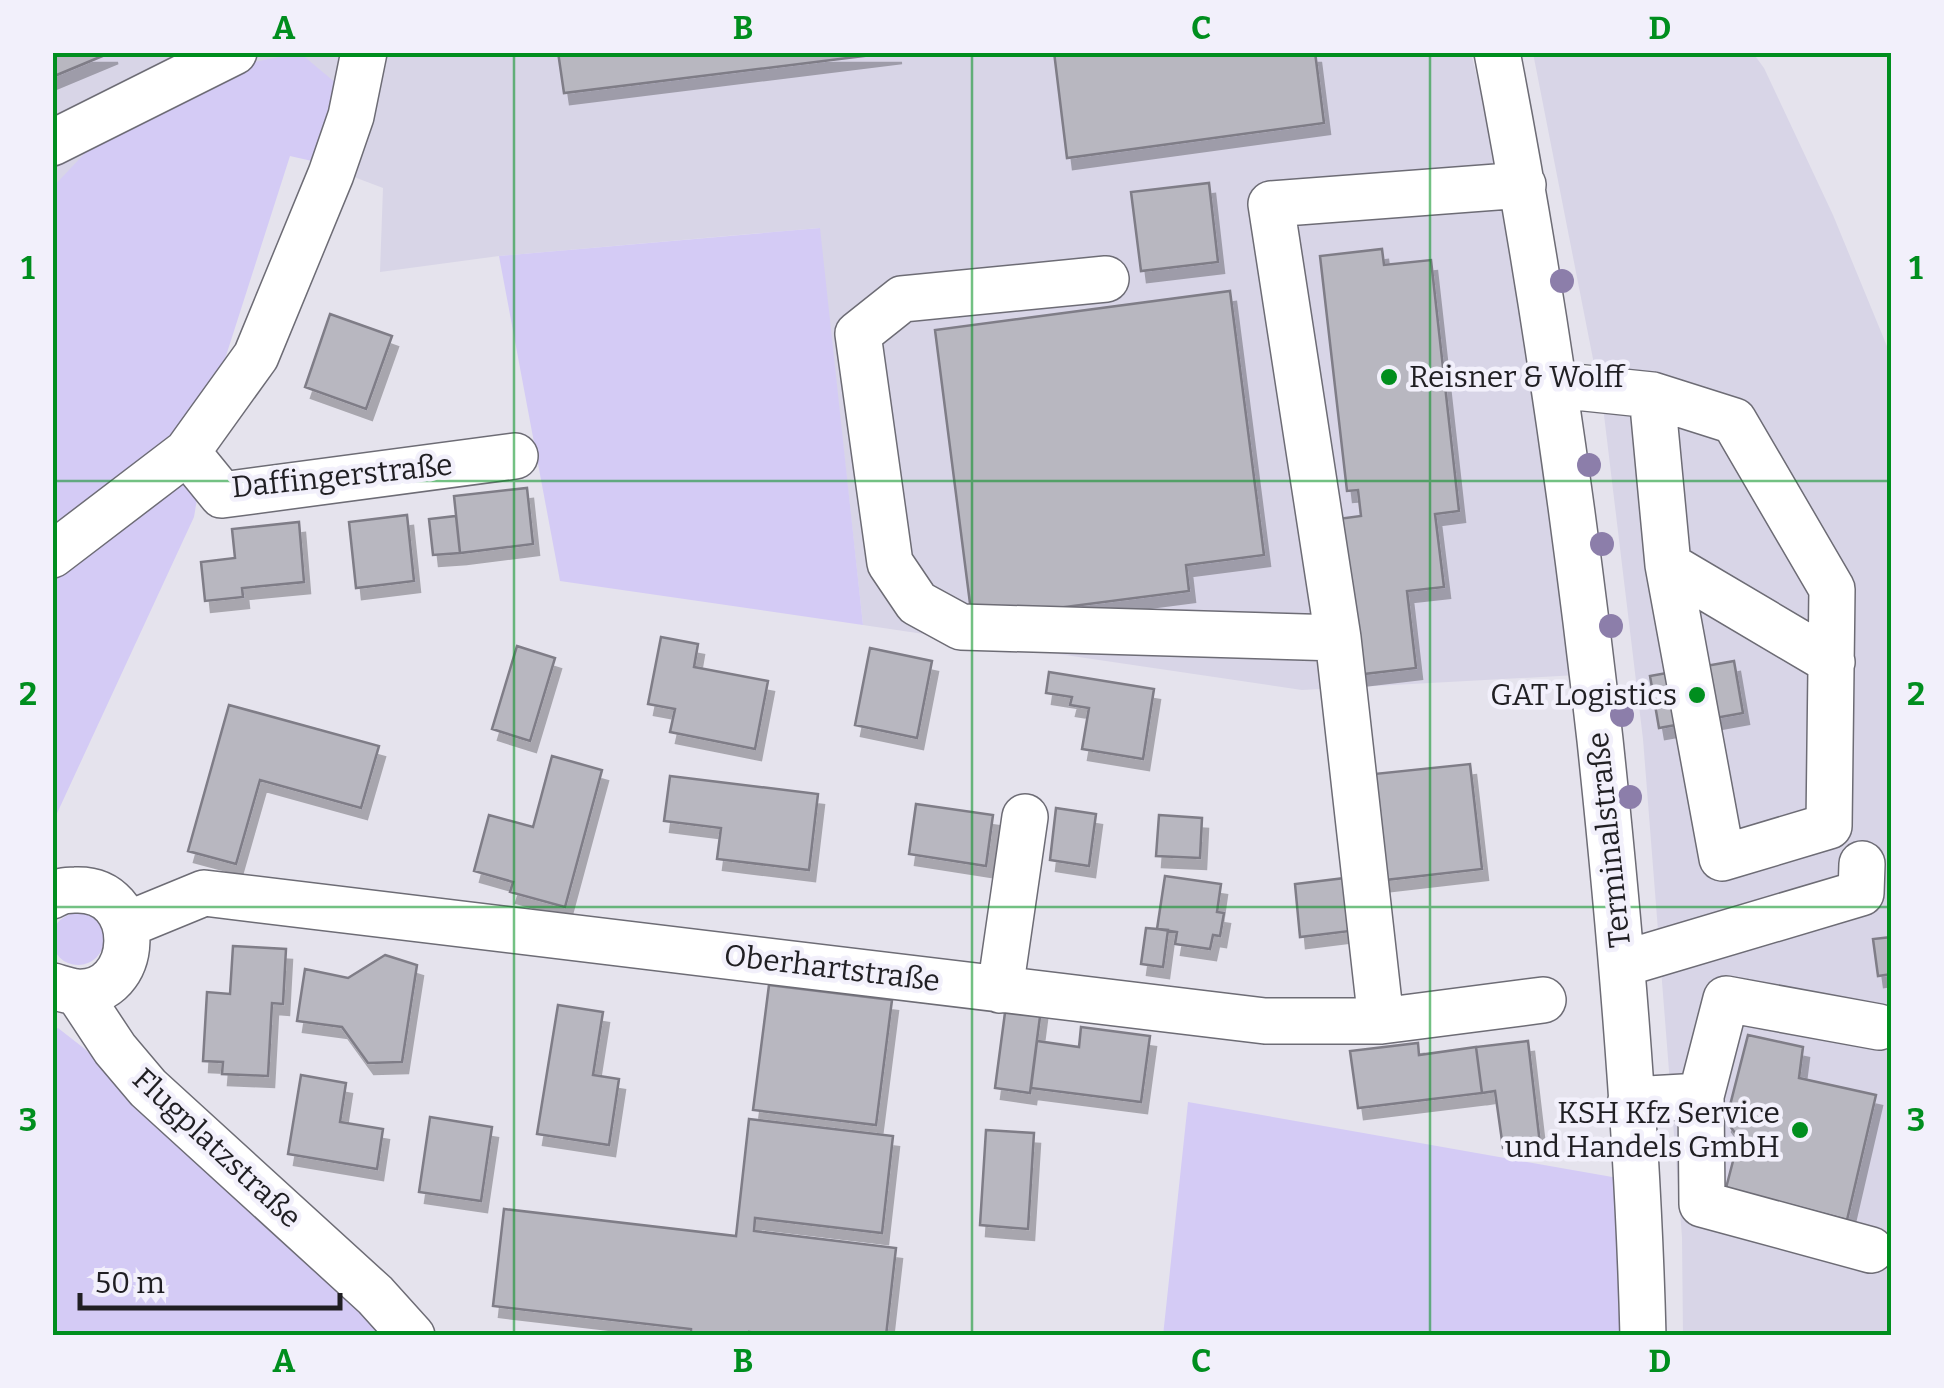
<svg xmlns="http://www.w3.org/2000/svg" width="1944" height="1388" font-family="Bitter,serif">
<defs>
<filter id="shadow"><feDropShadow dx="6" dy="11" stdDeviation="0" flood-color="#0004"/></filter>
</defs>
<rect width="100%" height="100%" fill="#e5e3ed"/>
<path fill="#d8d5e7" d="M53 53H1471L1490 130 1577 675 1302 690 863 625 819 228 499 256 380 272 383 188 312 161 337 84 53 187Z
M1533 53H1753L1764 68 1833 215 1891 356V1335H1683L1682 1237 1643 739 1604 415Z"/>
<path fill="#d4cbf5" d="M300 53 337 84 312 161 290 156 216 387 194 517 53 822V187L116 120 209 71Z
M820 228 863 625 560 581 499 256Z
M52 939a26 26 0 1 1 52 0a26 26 0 1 1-52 0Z
M58 1028 85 1049 389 1335H53L52 1031Z
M1188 1102 1618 1178 1623 1335 1163 1336Z"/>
<path fill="#b8b7c0" stroke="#7f7d87" stroke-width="2.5" filter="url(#shadow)" d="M52 52H112L52 77Z
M558 52H896L564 93Z
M1054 52H1315L1324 123 1067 158Z
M1209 183 1218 262 1141 271 1131 192Z
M1382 249 1384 265 1431 260 1459 511 1435 514 1444 587 1407 591 1416 668 1355 675 1338 519 1361 516 1358 490 1347 491 1320 256Z
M1230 291 1264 555 1186 565 1189 591 972 619 935 330Z
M330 314 392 336 366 409 305 387Z
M527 488 533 544 460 553 454 496Z
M407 515 414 581 356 588 349 522Z
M456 516 460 553 433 555 429 519Z
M299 522 304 582 242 588 243 597 205 601 201 562 235 558 232 529Z
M661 637 698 644 694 667 768 681 755 749 670 732 675 709 648 704Z
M517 646 555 658 530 741 492 729Z
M870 648 932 661 917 738 855 725Z
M1734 661 1743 713 1659 728 1650 676Z
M1049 672 1154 689 1143 759 1082 749 1089 708 1070 705 1072 697 1046 693Z
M229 705 379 746 361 808 260 780 236 864 188 851Z
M552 756 602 770 565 907 510 892 513 882 474 871 489 815 533 827Z
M1470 764 1482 869 1385 880 1374 774Z
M670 776 818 794 809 870 717 859 721 828 664 821Z
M916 804 993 815 986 866 909 854Z
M1056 808 1096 814 1089 866 1050 860Z
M1159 815 1202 818 1200 858 1156 856Z
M1165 876 1221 884 1217 912 1224 913 1220 936 1213 935 1210 949 1175 944 1177 932 1157 929Z
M1345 878 1350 931 1300 937 1295 884Z
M1146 928 1168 930 1163 967 1141 964Z
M1892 937V974L1878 976 1873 939Z
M233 946 286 949 283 1004 272 1003 268 1076 222 1074 223 1062 203 1061 207 992 230 994Z
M385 955 417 965 402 1062 368 1063 342 1027 297 1021 305 969 348 978Z
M769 985 892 1000 876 1125 753 1110Z
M558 1005 603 1012 593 1075 619 1079 609 1145 537 1134Z
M1006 1005 1041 1009 1030 1093 995 1088Z
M1081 1027 1150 1036 1141 1102 1031 1088 1037 1041 1079 1047Z
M1748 1035 1803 1047 1799 1078 1876 1095 1847 1220 1726 1188 1739 1138 1726 1121Z
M1528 1041 1540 1144 1503 1148 1495 1091 1482 1093 1476 1047Z
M1418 1043 1419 1055 1476 1047 1482 1093 1358 1108 1350 1051Z
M301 1075 346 1083 340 1122 383 1129 377 1169 288 1154Z
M430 1117 492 1127 481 1201 419 1192Z
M749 1119 893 1136 882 1233 755 1218 754 1231 896 1248 886 1336H777L749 1332 748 1336H691V1329L493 1306 504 1209 736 1236Z
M986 1130 1034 1133 1028 1229 980 1225Z"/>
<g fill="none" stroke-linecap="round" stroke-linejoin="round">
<g stroke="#6d6c75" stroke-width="48">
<path id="minor" d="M1497 52C1541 280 1574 509 1600 740 1621 938 1638 1137 1643 1336
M52 143 234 52
M1106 279 902 299 858 334 890 563 917 603 961 627 1338 638
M1556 385 1652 395 1734 421 1832 589 1829 826 1722 858 1668 565 1652 395
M187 452 222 495 515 456
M52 555 187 452 256 356 331 174 351 116 364 52
M1668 565 1832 662
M52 896C60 891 65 890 75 890 147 887 141 997 76 992 68 991 60 988 53 986
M126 925 204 893 1265 1021H1381L1543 1000
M1622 964 1861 893 1862 864
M1000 990 1025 817
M78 993 115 1049 148 1088 375 1295 412 1336
M1381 1021 1338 638 1271 204 1523 185
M1701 1096 1726 999 1879 1027
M1631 1100 1701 1096 1702 1204 1871 1250"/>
</g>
<use href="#minor" stroke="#fff" stroke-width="45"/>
</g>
<g fill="#8c7eaa">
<circle cx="1562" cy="281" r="12"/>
<circle cx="1589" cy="465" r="12"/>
<circle cx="1602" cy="544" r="12"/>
<circle cx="1611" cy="626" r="12"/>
<circle cx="1622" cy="715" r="12"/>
<circle cx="1630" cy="797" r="12"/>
</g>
<path fill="none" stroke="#008e1e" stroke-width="2.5" stroke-opacity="0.55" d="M514 52V1336M972 52V1336M1430 52V1336M52 481H1892M52 907H1892"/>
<g fill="#008e1e" stroke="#f2f0fb" stroke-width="4">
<circle cx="1389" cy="377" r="10"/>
<circle cx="1697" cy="695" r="10"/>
<circle cx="1800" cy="1130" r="10"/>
</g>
<g text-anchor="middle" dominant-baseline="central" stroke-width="9" stroke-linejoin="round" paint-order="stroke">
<g font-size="30" fill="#201f23" stroke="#f2f0fb" text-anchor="end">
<text x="1409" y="377" text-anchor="start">Reisner &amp; Wolff</text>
<text x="1677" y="695">GAT Logistics</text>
<text x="1780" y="1113">KSH Kfz Service<tspan x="1780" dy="34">und Handels GmbH</tspan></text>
</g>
<g font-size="30" fill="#201f23" stroke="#f2f0fb">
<text transform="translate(342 476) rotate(-6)">Daffingerstraße</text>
<text transform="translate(1609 840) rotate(-96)">Terminalstraße</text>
<text transform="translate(832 968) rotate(7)">Oberhartstraße</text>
<text transform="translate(217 1148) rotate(43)">Flugplatzstraße</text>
</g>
</g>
<rect width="1944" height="1388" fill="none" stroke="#f2f0fb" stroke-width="110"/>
<path d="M80 1293v15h260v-15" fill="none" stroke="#201f23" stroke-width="5"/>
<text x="95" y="1293" font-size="30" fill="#201f23" stroke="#f2f0fb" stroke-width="8" paint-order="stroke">50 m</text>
<rect x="55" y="55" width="1834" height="1278" fill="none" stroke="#008e1e" stroke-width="4"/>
<g font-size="32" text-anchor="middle" font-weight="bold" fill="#008e1e">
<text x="284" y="39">A</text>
<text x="743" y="39">B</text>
<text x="1201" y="39">C</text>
<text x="1660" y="39">D</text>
<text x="28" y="279">1</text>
<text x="1916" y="279">1</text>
<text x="28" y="705">2</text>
<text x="1916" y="705">2</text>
<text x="28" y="1131">3</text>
<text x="1916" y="1131">3</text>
<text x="284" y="1372">A</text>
<text x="743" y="1372">B</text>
<text x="1201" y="1372">C</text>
<text x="1660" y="1372">D</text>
</g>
</svg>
